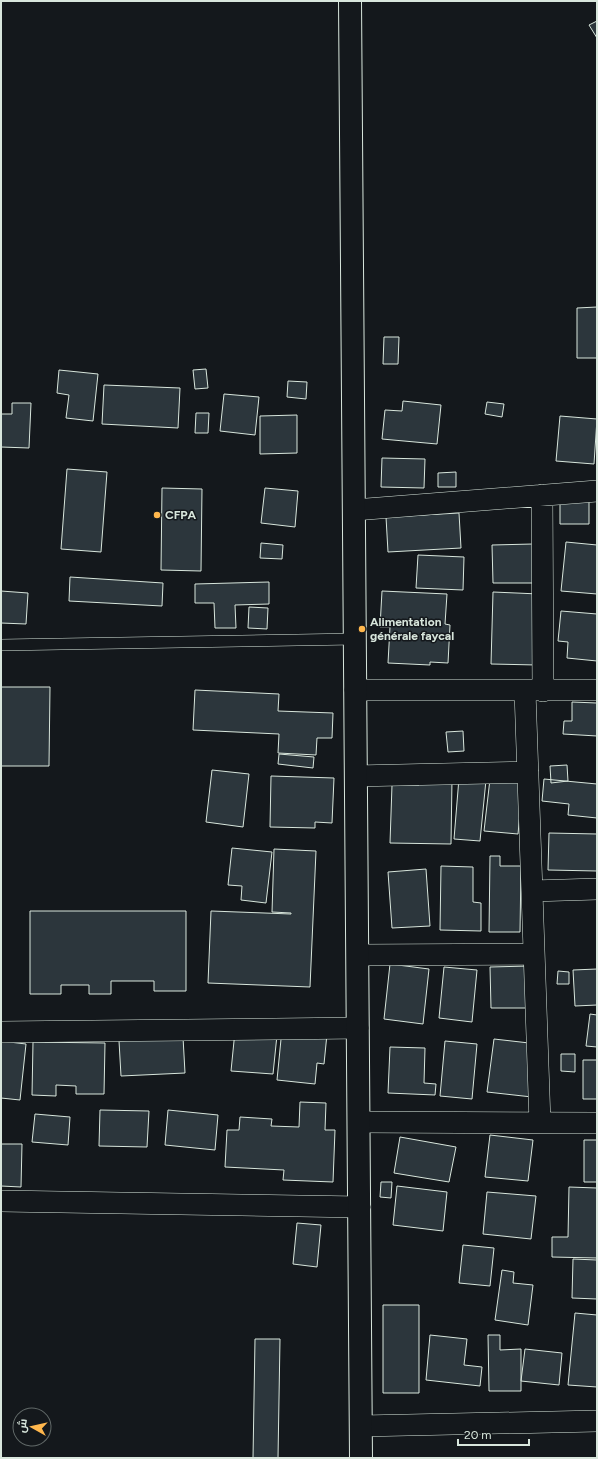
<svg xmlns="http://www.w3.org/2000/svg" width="598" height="1459" font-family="Figtree,Cairo,sans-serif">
<rect width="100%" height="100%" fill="#14181c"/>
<path fill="#2c363c" stroke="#d8e6dc" d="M597 21V38L589 25Z
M597 307V358H577V308Z
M384 337H399L398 364H383Z
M206 369 208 388 195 389 193 370Z
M59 370 98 374 93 421 66 418 69 395 57 393Z
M288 381 307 382 306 399 287 397Z
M104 385 180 388 178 428 102 424Z
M224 394 259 397 255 435 220 431Z
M403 401 441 405 437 444 382 439 385 410 402 411Z
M487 402 504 404 502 417 485 414Z
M12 403H31L29 448 1 447V414H12Z
M196 413H209L208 433H195Z
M297 415V453L260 454V416Z
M560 416 597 419 594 464 556 461Z
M382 458 425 459 424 488 381 487Z
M67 469 107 472 101 552 61 549Z
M456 472V487H438V473Z
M162 488 202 489 201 571 161 570Z
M265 488 298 491 295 527 261 523Z
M560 500 589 501V524H560Z
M459 513 461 548 388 552 386 517Z
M566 542 597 545V594L561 591Z
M261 543 283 545 282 559 260 558Z
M533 544V583H493L492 545Z
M418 555 464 557 463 590 416 588Z
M70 577 163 583 162 606 69 601Z
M269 582V604L235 605 236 628H215L214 603H195V584Z
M1 591 28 593 26 624 1 623Z
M382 591 447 594 445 624 450 625 448 663 430 662V665L388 663 390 627H380Z
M493 592 539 594 537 665 491 664Z
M249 607 268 608 267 629 248 628Z
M561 611 597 614V661L567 658 568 642 558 641Z
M1 687H50L49 766H1Z
M195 690 279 694 278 711 333 713 332 738H317L316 755 278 753 279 734 193 730Z
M572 702 597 703V736L563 734 564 721H572Z
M463 731 464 751 448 752 446 732Z
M279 754 314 757 313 768 278 764Z
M567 765 568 781 551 783 550 766Z
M212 770 249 774 243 827 206 822Z
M271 776 334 778 332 823 315 822V828L270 827Z
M459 778 486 780 480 841 454 839Z
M419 779H452L451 844 390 843 392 785H419Z
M490 779 523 782 518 834 484 831Z
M544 779 597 784V818L568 815 569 804 542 801Z
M549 833 597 834V871L548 870Z
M232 848 272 852 266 903 241 900 242 886 228 885Z
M274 849 316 851 310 987 208 983 211 911 291 914V913L272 912Z
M490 856H500V866H521L520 932H489Z
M441 866 473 867V902L481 903V931L440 930Z
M426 869 430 926 392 928 388 872Z
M30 911H186V991H154V981H111V994H89V985H61V994H30Z
M390 964 429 969 423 1024 384 1019Z
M529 966 530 1008H491L490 967Z
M444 967 477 970 472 1022 439 1018Z
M597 969V1005L575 1006 573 970Z
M558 971 569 972V984H557Z
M590 1014 597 1015V1047L586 1046Z
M282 1029 327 1034 324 1064 317 1063 315 1084 277 1080Z
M235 1031 277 1035 273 1074 231 1071Z
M183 1037 185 1073 121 1076 119 1041Z
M494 1039 538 1044 532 1097 487 1092Z
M1 1041 26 1044 20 1100 1 1098Z
M445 1041 477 1044 472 1099 440 1096Z
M33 1042 105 1043 104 1094H76V1086L56 1085V1096L32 1095Z
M390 1047 425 1048 424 1083 436 1084 435 1095 388 1093Z
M561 1054H575V1072L561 1071Z
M583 1060H597V1099H583Z
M300 1102 326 1103 325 1130H335L333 1182 283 1180 284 1170 225 1167 227 1130H239L240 1117 272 1119 271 1126 299 1127Z
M100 1110 149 1111 147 1147 99 1146Z
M168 1110 218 1115 215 1150 165 1145Z
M35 1114 70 1117 68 1145 32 1142Z
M490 1135 533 1140 528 1181 485 1177Z
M400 1137 456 1147 449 1182 394 1173Z
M584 1140H597V1182H584Z
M1 1144H22L21 1187 1 1186Z
M381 1182H392L391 1198 380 1197Z
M397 1186 447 1192 443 1231 393 1225Z
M569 1187 597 1188V1258L552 1257V1237H568Z
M487 1192 536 1196 531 1239 483 1234Z
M297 1223 321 1225 317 1267 293 1264Z
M463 1245 494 1248 490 1286 459 1283Z
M573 1259 597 1260V1299L572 1298Z
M502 1270 514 1272 513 1283 533 1285 528 1325 495 1320Z
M383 1305H419V1393H383Z
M575 1313 597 1315V1387L568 1385Z
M430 1335 467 1339 464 1365 482 1367 480 1386 426 1380Z
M488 1335H500V1350L521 1349V1391H489Z
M255 1339H280L278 1458H253Z
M525 1349 562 1353 559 1385 521 1381Z"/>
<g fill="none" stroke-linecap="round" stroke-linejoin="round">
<g stroke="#d8e6dc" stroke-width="12">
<path id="service" d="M1 645 355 639"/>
</g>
<g stroke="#d8e6dc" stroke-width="22">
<path id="minor" d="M542 495 543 691
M354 510 597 491
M355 690H597
M525 691 540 1123
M356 776 528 772
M532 891 597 889
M358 955 534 954
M1 1032 358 1028
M359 1122 597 1123
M1 1201 360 1207
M362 1426 597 1421"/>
</g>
<g stroke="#d8e6dc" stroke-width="24">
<path id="tertiary" d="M350 1 361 1458"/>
</g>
<use href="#service" stroke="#14181c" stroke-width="11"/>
<use href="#minor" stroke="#14181c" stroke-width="21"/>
<use href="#tertiary" stroke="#14181c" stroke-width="22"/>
</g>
<g fill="#ffb74d" stroke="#14181c" stroke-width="1.5">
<circle cx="157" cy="515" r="4"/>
<circle cx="362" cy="629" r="4"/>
</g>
<g text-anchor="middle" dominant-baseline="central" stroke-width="3" stroke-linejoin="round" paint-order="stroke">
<g font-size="12" font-weight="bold" fill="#d8e6dc" stroke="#14181c" text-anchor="start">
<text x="165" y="515">CFPA</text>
<text x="370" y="622">Alimentation<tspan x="370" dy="14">générale faycal</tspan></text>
</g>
</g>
<rect width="598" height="1459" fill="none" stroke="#d8e6dc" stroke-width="4"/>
<g transform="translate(32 1427) rotate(278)"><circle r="19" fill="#14181c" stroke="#626a69"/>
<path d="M0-3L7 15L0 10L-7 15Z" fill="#ffb74d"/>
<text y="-6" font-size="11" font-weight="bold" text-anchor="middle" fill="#d8e6dc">ش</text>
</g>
<path d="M458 1439v6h71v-6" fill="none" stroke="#d8e6dc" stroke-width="2"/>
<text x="464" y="1439" font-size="12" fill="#d8e6dc" stroke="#14181c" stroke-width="3" paint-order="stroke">20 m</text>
</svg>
